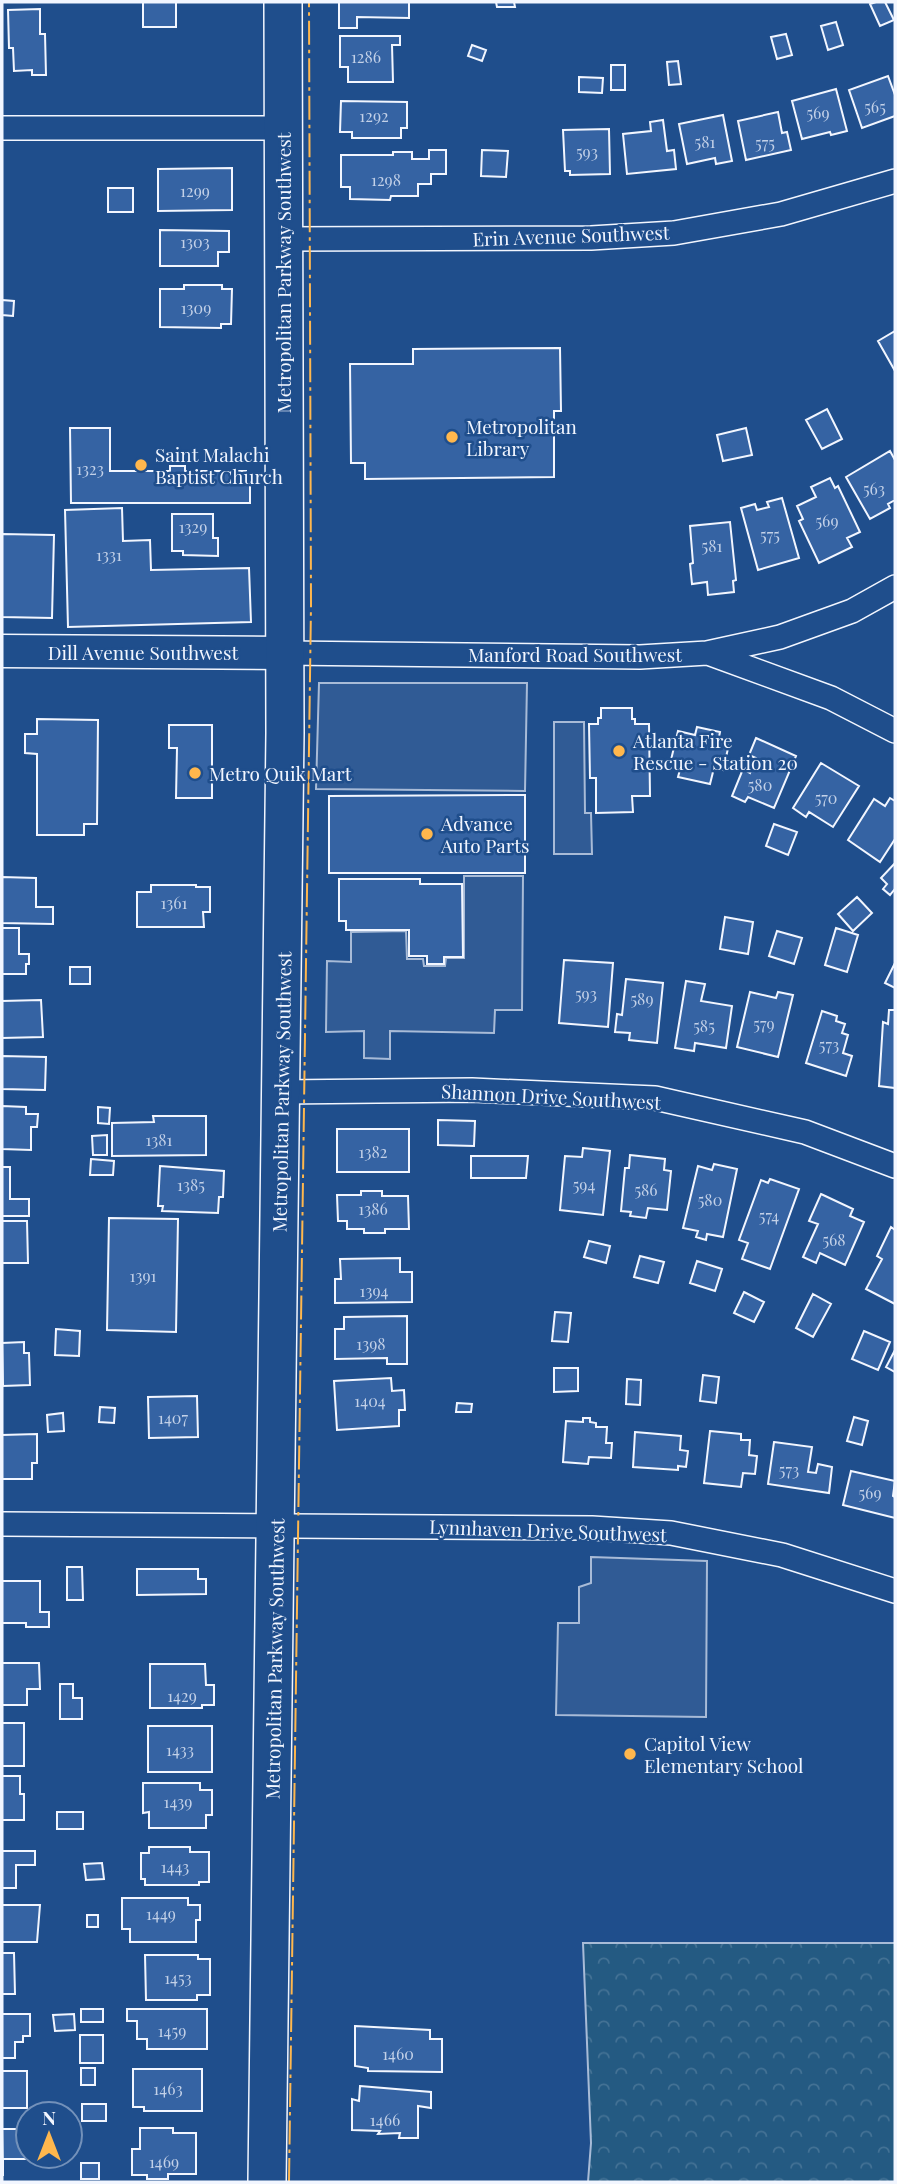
<svg xmlns="http://www.w3.org/2000/svg" width="897" height="2184" font-family="'Playfair Display',serif">
<defs>
<pattern id="forest-crowns" width="20" height="18" patternUnits="userSpaceOnUse" patternTransform="scale(1.75)"><rect width="20" height="18" fill="#245a82"/><path d="M2 6a3 3 0 1 1 6 0M12 15a3 3 0 1 1 6 0" fill="none" stroke="#447295"/></pattern>
</defs>
<rect width="100%" height="100%" fill="#1f4e8c"/>
<path fill="url(#forest-crowns)" stroke="#a8bbd7" stroke-width="2" d="M583 1943H895V2182H588L591 2143Z"/>
<path fill="#305b95" stroke="#a8bbd7" stroke-width="2" d="M319 683H527L525 791 316 789Z
M554 722H584L585 813H591L592 854H554Z
M464 876H523L522 1010H495L494 1033 390 1031V1059L364 1058V1031L326 1032 327 961 351 962V932L406 931 407 959H423L424 966H445L446 958H464Z
M591 1557 707 1561 706 1717 556 1715 558 1623H579V1587L591 1583Z"/>
<path fill="#3563a3" stroke="#f2f6ff" stroke-width="2" d="M143 2H176V27H143Z
M339 2H409V18L357 17V28H339Z
M496 2H514L515 7H497Z
M876 2H885L894 20 880 26 870 4Z
M40 9V34H45L46 75H32V70L14 71 13 48H9L8 10Z
M836 22 843 45 828 50 821 26Z
M786 34 792 55 777 59 771 37Z
M340 36H400V45H392L393 82H348V67H340Z
M472 45 486 50 482 61 468 56Z
M678 61 681 84 669 85 667 62Z
M611 65H625V90H611Z
M888 76 895 95V116L862 128 849 90Z
M579 77 603 78 602 93 579 92Z
M836 89 847 131 831 135 830 132 802 139 792 101Z
M341 101 407 102V128H401V138H352V132H340Z
M778 112 782 133 787 132 791 150 746 160 738 121Z
M723 115 732 161 716 164 715 158 687 164 679 124Z
M663 120 667 151 674 150 676 169 627 174 623 134 651 131 650 122Z
M609 129 610 174 570 175V171H565L563 130Z
M429 150H446V174H431V184H418V196H391L390 200 350 199V187H341V155H393V152H412V159H429Z
M482 150 508 151 506 177 481 176Z
M232 168V210L158 211V169Z
M108 188H133V212H108Z
M160 230 229 231V252H218V266H160Z
M184 285H222V289H232L231 324H221V328L160 327V289H184Z
M2 300 14 301 13 316 2 315Z
M895 331V371L878 341Z
M560 348 561 411H554V477L365 479V463H351L350 364H413V349Z
M827 409 842 439 822 449 806 420Z
M70 428H110V471H170V466H185V471H246V474H250V503H71Z
M746 428 752 455 723 461 717 435Z
M890 451 895 460V500L888 504 890 508 870 519 846 477Z
M830 478 835 488 838 486 860 532 847 538 852 547 819 563 799 521 803 519 797 506 816 497 811 487Z
M782 498 799 558 758 570 741 508 755 504 757 510 769 507 767 502Z
M122 508 123 541 150 540 151 570 249 568 251 622 68 627 65 510Z
M172 514H213V538H218V556L183 555V551H172Z
M730 522 736 580 733 581 734 592 708 595 707 582 692 584 690 564 693 563 690 526Z
M2 534 54 535 52 618 2 617Z
M601 708H632V719H635V724H649L650 796H632L633 812 596 813V778H590L589 724H598V718H601Z
M37 719 98 720 97 824H84V835H37V754L25 753V734H37Z
M169 725H212V798H176L177 748H169Z
M697 727 720 732 719 737 730 740 723 770 714 768 710 784 678 777 681 766 670 764 678 731 695 735Z
M756 738 796 756 774 808 748 797 745 802 732 796 743 769 750 773 756 758 749 755Z
M821 763 859 786 833 827 809 812 806 817 793 808Z
M525 795V873H329V796Z
M890 798 895 801V839L880 862 848 840 874 799 885 806Z
M774 824 797 832 788 855 766 846Z
M895 863V892L894 890 890 895 883 889 887 884 881 878Z
M2 877 36 878V907H53V924L2 923Z
M339 879H420V884H462L463 957H444V964H427V956H409V930H346V921H339Z
M151 885H196V887H210V912H203L204 927H137V892H151Z
M857 897 872 913 853 931 838 914Z
M725 917 753 922 748 954 720 949Z
M2 928H19V954H29V964H26V974H2Z
M836 928 858 935 847 972 825 965Z
M777 931 802 938 794 964 769 956Z
M564 960 613 963 608 1027 559 1023Z
M895 963V988L885 983Z
M70 967H90V984H70Z
M626 979 663 983 657 1043 629 1040 630 1033 615 1032 617 1014 622 1015Z
M686 981 705 984 701 1001 732 1006 726 1048 695 1043 694 1051 675 1048Z
M750 992 776 998 778 992 793 995 778 1057 737 1047Z
M41 1000 43 1037 2 1038V1001Z
M889 1010H895V1088L879 1086 883 1022 888 1024Z
M822 1011 837 1016 836 1021 845 1024 842 1033 848 1035 843 1053 852 1056 846 1076 806 1063Z
M2 1056 46 1057 45 1090 2 1089Z
M2 1106 26 1107V1114H38L37 1127H31V1150L2 1149Z
M98 1107 110 1108 109 1124 98 1123Z
M153 1116H206V1155L112 1156V1123L154 1122Z
M438 1120 475 1121 474 1146 438 1145Z
M337 1129H409V1172H337Z
M107 1135V1155H93L92 1136Z
M583 1148 610 1151 603 1215 560 1210 565 1156 582 1157Z
M630 1155 665 1159 664 1170 671 1171 667 1210 648 1208 646 1218 630 1216 631 1212 621 1211 625 1168H629Z
M471 1156H528L526 1178H471Z
M91 1159 114 1161 113 1175H90Z
M714 1164 737 1169 723 1237 707 1234 706 1240 696 1237 698 1231 683 1228 698 1166 712 1170Z
M160 1166 224 1171 223 1197H219L218 1213 162 1211 163 1206H158Z
M2 1167H10V1199H29V1216H2Z
M770 1179 799 1189 770 1269 742 1259 748 1243 739 1240 761 1180 768 1183Z
M361 1191H382V1196H408L409 1229H385V1233H364V1229H347V1221H338L337 1195H361Z
M821 1194 853 1209 850 1216 864 1222 845 1265 820 1253 816 1263 803 1257 818 1224 809 1221Z
M109 1218 178 1219 176 1332 107 1330Z
M2 1221H27L28 1263H2Z
M891 1227 895 1230V1304L866 1289 882 1259 877 1256Z
M589 1241 610 1246 606 1263 584 1257Z
M640 1256 664 1262 658 1283 634 1277Z
M400 1258V1272H412V1302L335 1303V1279H341L340 1259Z
M697 1261 722 1269 715 1291 690 1283Z
M744 1292 764 1302 754 1322 734 1313Z
M813 1294 831 1304 813 1337 796 1328Z
M555 1312 571 1313 568 1342 552 1341Z
M407 1316V1364H387V1358L335 1359V1329H344V1317Z
M56 1329 80 1331 79 1356 55 1355Z
M864 1331 890 1342 878 1370 852 1359Z
M24 1342V1353H29L30 1385 3 1386 2 1343Z
M895 1350V1372L886 1367Z
M554 1368H578V1391L554 1392Z
M703 1375 719 1377 716 1403 700 1401Z
M391 1378 392 1391 404 1390 405 1410H399V1426L337 1430 334 1381Z
M627 1379 641 1380 640 1405 626 1404Z
M197 1396 198 1437 149 1438 148 1397Z
M457 1403 472 1404 471 1412H456Z
M100 1407 115 1408 114 1423 99 1422Z
M63 1413 64 1431 48 1432 47 1415Z
M854 1417 868 1421 862 1445 847 1441Z
M583 1418H590V1422L596 1423V1427H607L606 1443H612L611 1458 589 1457 588 1464 563 1462 566 1421 583 1422Z
M710 1431 741 1434V1440H750L749 1455 757 1456 755 1474 743 1473 741 1487 704 1483Z
M635 1432 681 1436 680 1450 688 1451 686 1467 678 1466V1470L633 1467Z
M37 1434V1463H32V1479H2V1435Z
M774 1442 812 1447 808 1472 816 1473 818 1464 832 1467 829 1493 768 1484Z
M851 1471 895 1481 893 1496 895 1497V1518L843 1505Z
M67 1567H82L83 1600H67Z
M137 1569H198V1579H206V1594L137 1595Z
M2 1581H40V1612H49V1627H26V1623H2Z
M2 1663H39L40 1689H27V1705H2Z
M150 1664H205L206 1685H214V1705H202V1708H150Z
M60 1684H73V1698H82V1719H60Z
M2 1723H24V1766H2Z
M148 1726H212V1772H148Z
M2 1776H20V1794H24V1820H2Z
M143 1783H200V1790H212V1815H206V1828H149V1812L143 1813Z
M57 1812H83V1829H57Z
M149 1847H190V1852H209V1882H199V1885H145V1879H141V1853H149Z
M2 1851H35V1865H16V1888H2Z
M102 1863 104 1879 86 1880 84 1864Z
M122 1898H188V1905H200V1920H196V1942H130V1929H122Z
M2 1905H40L37 1942H2Z
M87 1915H98V1927H87Z
M2 1953H14L15 1994H2Z
M145 1955H198V1959H210V1995H197V2000H146Z
M81 2009H103V2022H81Z
M127 2009H207V2049H147V2039H137V2021H127Z
M2 2014H30V2036H23V2042H15V2058H2Z
M74 2014 75 2030 55 2031 53 2015Z
M355 2026 430 2030V2039H442V2072L368 2071V2068L355 2066Z
M80 2035H103V2063H80Z
M81 2068H95V2085H81Z
M133 2069H202V2111H144V2107H133Z
M2 2071H27V2108H2Z
M360 2086 431 2092V2108L418 2106V2138H399L400 2133 378 2134 380 2131 352 2130V2099L359 2101Z
M82 2104H106V2121H82Z
M140 2128H173V2133H196V2174H168V2179H147V2175H132V2149H140Z
M2 2129H28V2159H3V2176Z
M81 2163H99V2179H81Z"/>
<g fill="none" stroke-linecap="round" stroke-linejoin="round">
<g stroke="#f2f6ff" stroke-width="26">
<path id="minor" d="M2 128H283
M283 239 591 238 674 233 781 214 895 181
M285 653 640 657 707 653 780 637 852 611 895 587
M708 653 831 698 895 731
M282 1092 472 1090 655 1098 805 1132 895 1166
M2 1524 592 1528 671 1533 782 1555 895 1591"/>
</g>
<g stroke="#f2f6ff" stroke-width="35">
<path id="secondary" d="M2 651 285 653"/>
</g>
<g stroke="#f2f6ff" stroke-width="40">
<path id="primary" d="M267 2182 285 733 283 2"/>
</g>
<use href="#minor" stroke="#1f4e8c" stroke-width="23"/>
<use href="#secondary" stroke="#1f4e8c" stroke-width="32"/>
<use href="#primary" stroke="#1f4e8c" stroke-width="37"/>
<path stroke="#ffb74d" stroke-width="2" stroke-dasharray="24 5 3.5 5" stroke-linecap="butt" d="M289 2182 311 605 309 2"/>
</g>
<g fill="#ffb74d" stroke="#1f4e8c" stroke-width="2.5">
<circle cx="452" cy="437" r="7"/>
<circle cx="141" cy="465" r="7"/>
<circle cx="619" cy="751" r="7"/>
<circle cx="195" cy="773" r="7"/>
<circle cx="427" cy="834" r="7"/>
<circle cx="630" cy="1754" r="7"/>
</g>
<g text-anchor="middle" dominant-baseline="central" stroke-width="5" stroke-linejoin="round" paint-order="stroke">
<g font-size="16" fill="#c3d1e8">
<text x="366" y="56">1286</text>
<text x="875" y="106">565</text>
<text x="818" y="112">569</text>
<text x="374" y="115">1292</text>
<text x="705" y="141">581</text>
<text x="765" y="142">575</text>
<text x="587" y="151">593</text>
<text x="386" y="179">1298</text>
<text x="195" y="190">1299</text>
<text x="195" y="241">1303</text>
<text x="196" y="307">1309</text>
<text x="90" y="468">1323</text>
<text x="874" y="488">563</text>
<text x="827" y="520">569</text>
<text x="193" y="526">1329</text>
<text x="770" y="534">575</text>
<text x="712" y="545">581</text>
<text x="109" y="554">1331</text>
<text x="760" y="784">580</text>
<text x="826" y="797">570</text>
<text x="174" y="902">1361</text>
<text x="586" y="993">593</text>
<text x="642" y="998">589</text>
<text x="764" y="1023">579</text>
<text x="704" y="1025">585</text>
<text x="829" y="1044">573</text>
<text x="159" y="1139">1381</text>
<text x="373" y="1151">1382</text>
<text x="191" y="1184">1385</text>
<text x="584" y="1184">594</text>
<text x="646" y="1189">586</text>
<text x="710" y="1199">580</text>
<text x="373" y="1208">1386</text>
<text x="769" y="1215">574</text>
<text x="834" y="1239">568</text>
<text x="143" y="1275">1391</text>
<text x="374" y="1290">1394</text>
<text x="371" y="1343">1398</text>
<text x="370" y="1400">1404</text>
<text x="173" y="1417">1407</text>
<text x="789" y="1469">573</text>
<text x="870" y="1492">569</text>
<text x="182" y="1695">1429</text>
<text x="180" y="1749">1433</text>
<text x="178" y="1801">1439</text>
<text x="175" y="1866">1443</text>
<text x="161" y="1913">1449</text>
<text x="178" y="1977">1453</text>
<text x="172" y="2030">1459</text>
<text x="398" y="2053">1460</text>
<text x="168" y="2088">1463</text>
<text x="385" y="2119">1466</text>
<text x="164" y="2161">1469</text>
</g>
<g font-size="19" fill="#f2f6ff" stroke="#1f4e8c">
<text transform="translate(571 235) rotate(-2)">Erin Avenue Southwest</text>
<text transform="translate(283 273) rotate(-90)">Metropolitan Parkway Southwest</text>
<text x="143" y="652">Dill Avenue Southwest</text>
<text x="575" y="654">Manford Road Southwest</text>
<text transform="translate(281 1092) rotate(-89)">Metropolitan Parkway Southwest</text>
<text transform="translate(551 1096) rotate(3)">Shannon Drive Southwest</text>
<text transform="translate(548 1530) rotate(2)">Lynnhaven Drive Southwest</text>
<text transform="translate(274 1659) rotate(-89)">Metropolitan Parkway Southwest</text>
</g>
<g font-size="19" fill="#f2f6ff" stroke="#1f4e8c" text-anchor="start">
<text x="466" y="426">Metropolitan<tspan x="466" dy="22">Library</tspan></text>
<text x="155" y="454">Saint Malachi<tspan x="155" dy="22">Baptist Church</tspan></text>
<text x="633" y="740">Atlanta Fire<tspan x="633" dy="22">Rescue - Station 20</tspan></text>
<text x="209" y="773">Metro Quik Mart</text>
<text x="441" y="823">Advance<tspan x="441" dy="22">Auto Parts</tspan></text>
<text x="644" y="1743">Capitol View<tspan x="644" dy="22">Elementary School</tspan></text>
</g>
</g>
<rect width="897" height="2184" fill="none" stroke="#f2f6ff" stroke-width="7"/>
<g transform="translate(49 2135)"><circle r="33" fill="#1f4e8c" stroke="#7391ba" stroke-width="2"/>
<path d="M0-5L12 26L0 18L-12 26Z" fill="#ffb74d"/>
<text y="-10" font-size="19" font-weight="bold" text-anchor="middle" fill="#f2f6ff">N</text>
</g>
</svg>
